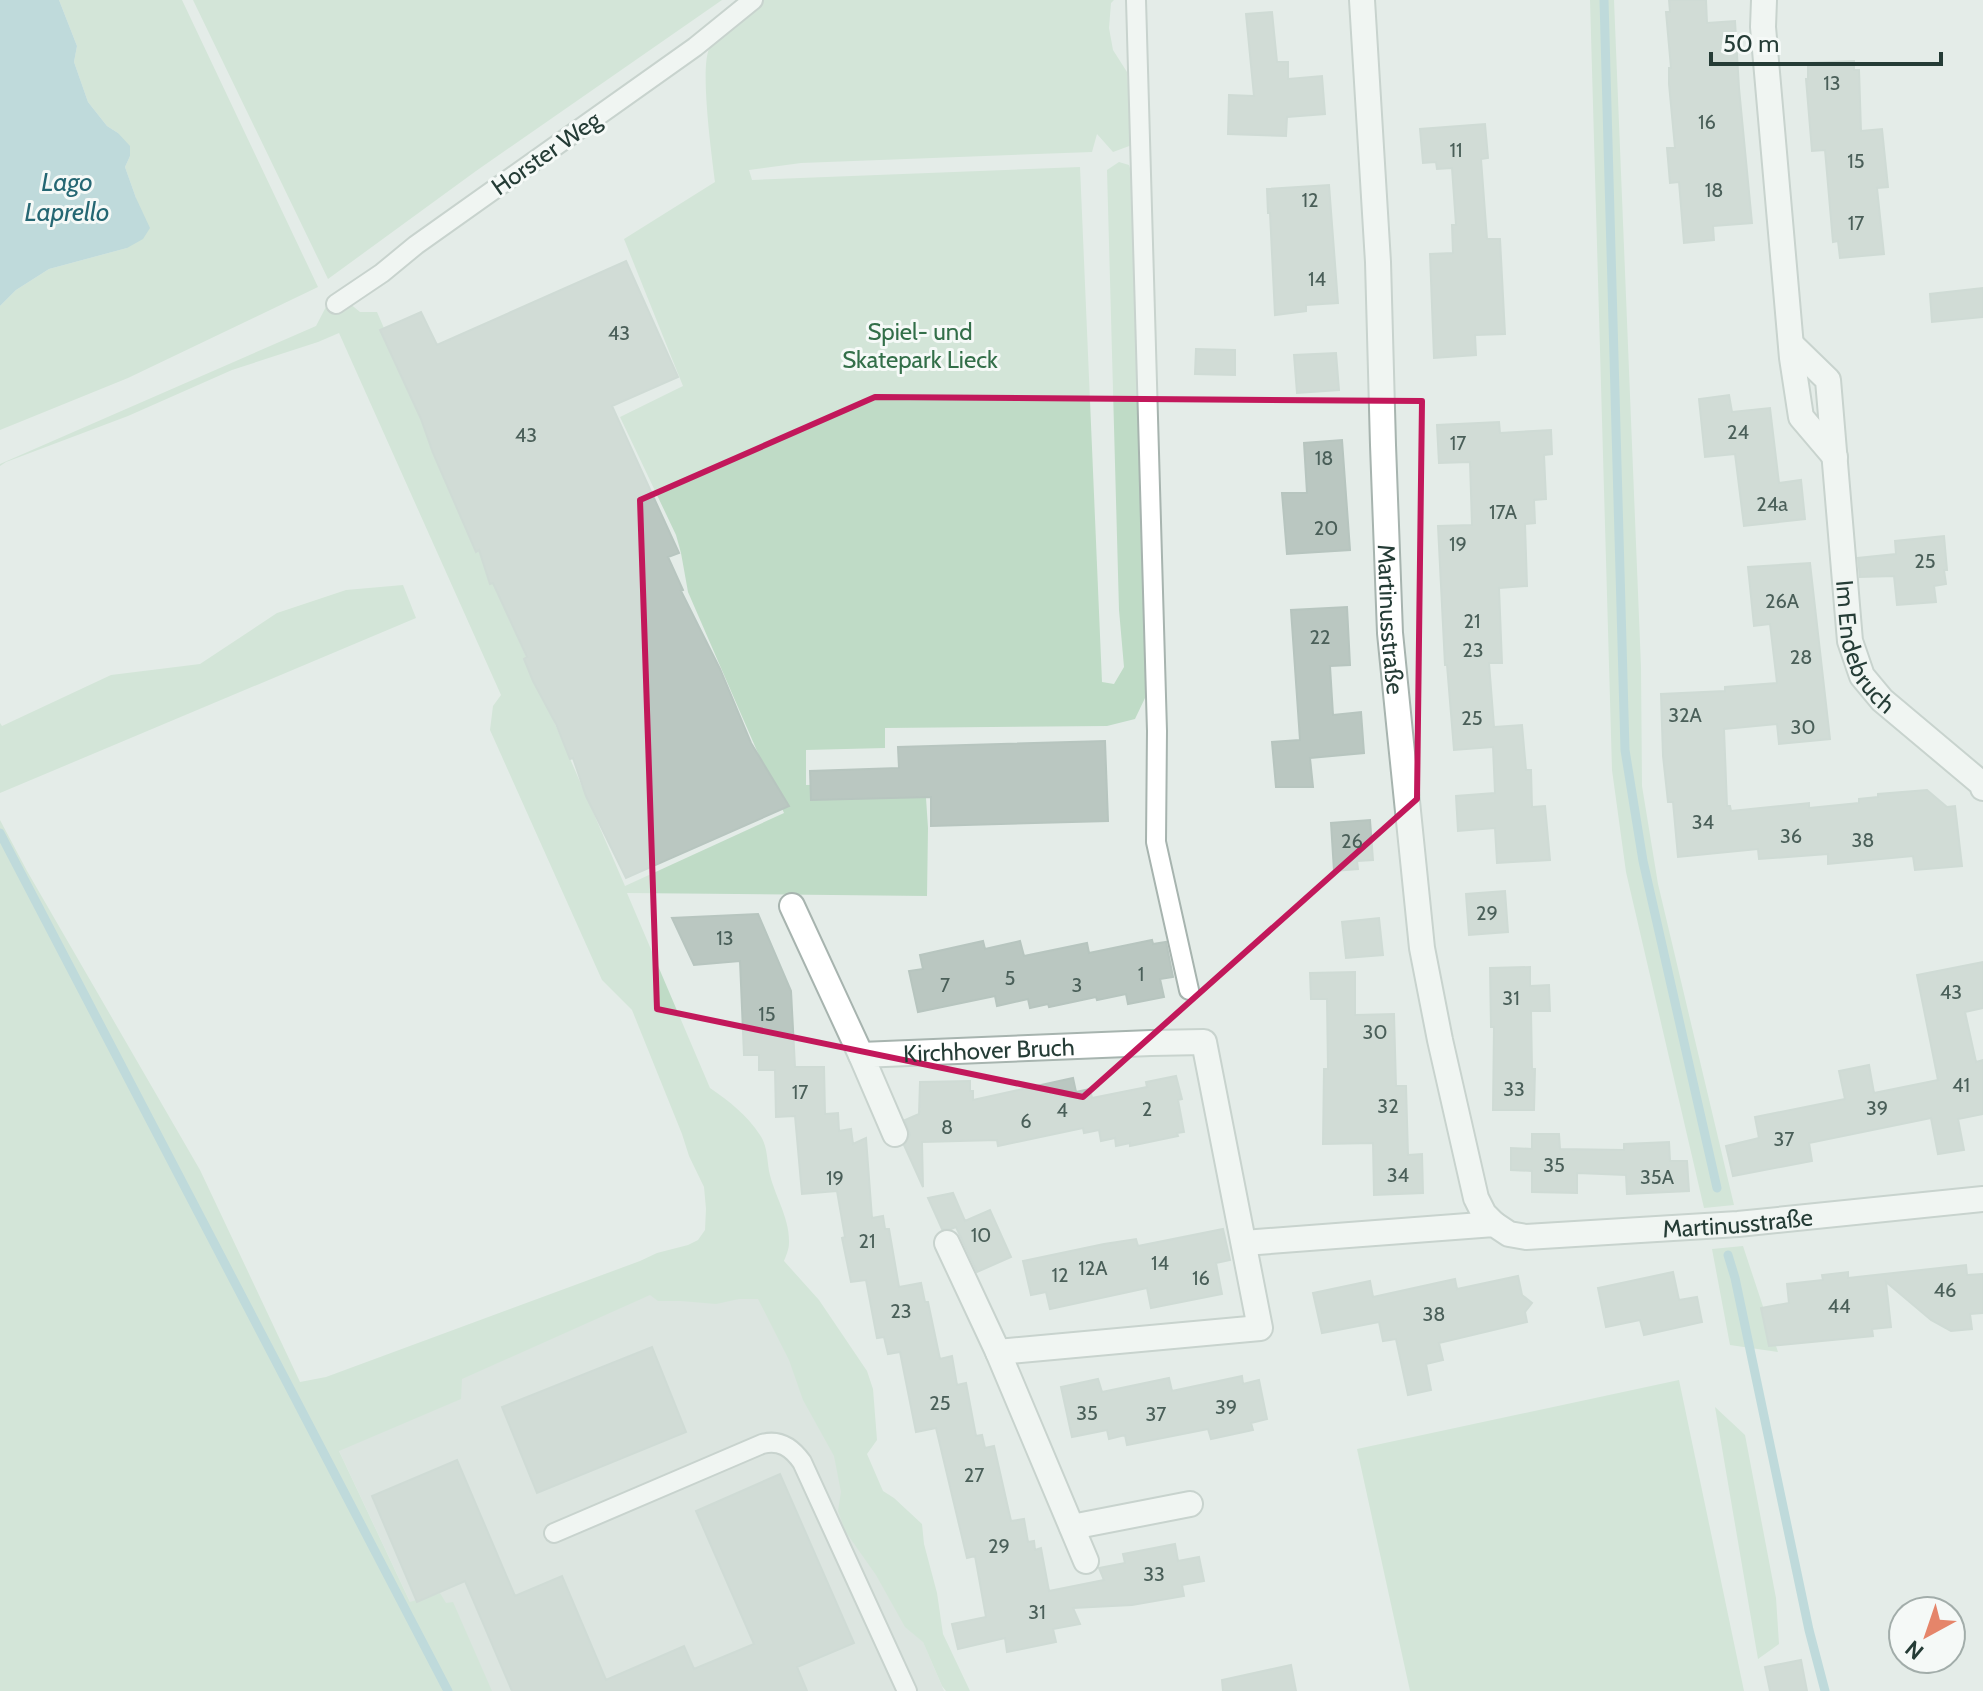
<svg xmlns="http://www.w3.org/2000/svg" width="1983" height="1691" font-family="Cabin,sans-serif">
<rect width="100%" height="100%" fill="#e4ece8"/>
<path fill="#d2dcd7" d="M752 1241 944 1691H452L325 1421Z"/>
<path fill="#bfdbc6" d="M59 0H182L318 287 128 378 0 430V306L16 290 49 269 127 248 136 198 125 167 130 156 118 133 107 126 88 102 74 62 77 46Z
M193 0H722L476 171 328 279Z
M760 0H1114L1111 3 1109 28 1113 50 1127 72 1132 145 1113 152 1097 134 1092 152 801 163 749 170 752 180 1080 167 1102 682 1114 684 1124 667 1119 610 1107 170 1119 162 1129 165 1133 178 1146 594 1145 698 1135 719 1107 726 885 728V748L806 750V785L925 783 928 828 927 896 627 893 710 1088C729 1101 747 1115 760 1135 767 1145 767 1158 769 1171 774 1195 790 1218 789 1243 789 1249 786 1256 784 1261L819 1300 867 1371 873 1389 877 1440 867 1454 883 1491 894 1498 922 1524 924 1544 937 1593 943 1634 970 1691H946L942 1686 923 1642 905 1627 876 1575 845 1531 838 1511 841 1492 834 1456 803 1400 789 1360 758 1299H739L716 1304 681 1301H658L650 1295 462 1379 461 1399 339 1451 410 1602 440 1593 446 1603 453 1602 492 1691H0V820L27 871 200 1170 300 1382 326 1377 640 1261 657 1253 688 1245 698 1240 705 1230 706 1209 704 1187 689 1156 682 1134 632 1010 602 980 490 730 493 706 501 695 339 333 318 342 232 370 128 416 6 462 0 466V464L316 326 327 305 343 298 360 312H377L625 886 784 813 688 592 681 553 676 535 620 417 683 386 624 239 715 182C712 157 699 65 710 47 721 28 744 14 760 0Z
M1590 0H1614L1641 667 1642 786 1658 884 1734 1205 1704 1208 1626 872 1612 770Z
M403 585 416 618 0 793V723L2 726 111 675 200 664 277 613 346 590Z
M1743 1246 1778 1352 1730 1345 1712 1249Z
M1679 1380 1744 1691H1410L1357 1449Z
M1715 1407 1745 1435 1776 1598 1779 1644 1758 1659Z"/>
<path fill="#92c4cc" d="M0 0H59L77 46 74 62 88 102 107 126 118 133 130 146V156L125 167 136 198 150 228 143 239 127 248 49 269 16 290 0 306Z"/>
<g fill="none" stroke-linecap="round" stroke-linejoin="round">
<path stroke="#92c4cc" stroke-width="9" d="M1604 0 1625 750 1643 861 1717 1188
M0 833 448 1691
M1728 1255 1735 1278 1809 1630 1825 1691"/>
</g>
<path fill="#bac7c1" stroke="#b7c5bf" stroke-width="2" d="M1669 0H1706L1707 23 1735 21 1739 88 1752 223 1713 226 1714 240 1684 243 1679 182 1670 183 1667 148H1675L1669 84V68H1671L1666 12H1670Z
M1272 12 1277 62H1288V79L1322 76 1325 114 1287 117 1286 136 1228 134 1229 95 1254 96 1246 14Z
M1854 61V70H1859L1861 131 1882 129 1888 187 1877 188 1884 254 1840 258 1838 241 1833 242 1825 150 1812 151 1806 79H1808V63Z
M1485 124 1488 158 1481 159 1487 239H1500L1505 334 1475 335 1476 355 1434 358 1430 254 1453 253 1452 225H1456L1452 168 1437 169 1436 162 1423 163 1420 129Z
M1329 185 1338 303 1306 305V311L1275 315 1270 213H1268L1267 189Z
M626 261 678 377 612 406 679 553 668 557 683 590 681 591 720 669 751 743 789 806 626 878 586 796 573 758 570 759 556 724 533 681 524 659 527 657 493 583 490 584 479 550 476 552 433 453 421 419 380 330 421 312 437 345Z
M1983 288V317L1932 322 1930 294Z
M1196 349 1235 350V375L1195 374Z
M1336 353 1339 390 1297 393 1294 355Z
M1729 395 1732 412 1770 408 1779 483 1801 480 1805 519 1744 526 1735 454 1705 457 1699 399Z
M1499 422 1500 433 1551 430 1552 454 1544 455 1546 499 1534 500 1535 523 1525 524 1527 586 1499 588 1502 663H1489L1494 727 1522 725 1526 770H1531L1532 807 1545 806 1550 860 1497 863 1495 828 1458 831 1456 796 1495 793 1493 747 1454 750 1447 665H1445L1438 526 1472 525 1470 462 1439 463 1437 425Z
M1342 440 1350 550 1287 554 1282 493H1307L1304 443Z
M1944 536 1947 570H1944L1946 584 1934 586 1936 602 1897 605 1894 576 1860 577 1858 558 1896 554 1895 541Z
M1810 563 1830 739 1779 744 1777 724 1724 729 1727 806H1730L1731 811 1809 803V808L1859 803V799L1878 797V794L1927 790 1947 807 1955 806 1962 866 1915 870 1913 856 1828 864V854L1759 859 1758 849 1678 857 1673 802H1668L1663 756 1661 694 1725 691V687L1777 683 1770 624 1754 626 1748 567Z
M1347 607 1350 665 1330 666 1333 715 1361 712 1364 753 1310 758 1313 787H1276L1272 742 1300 740 1291 610Z
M1105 741 1108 821 931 826V797L811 800 810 771 899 768 898 747Z
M1370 820 1373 860 1357 861 1358 869 1334 871 1331 823Z
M1505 891 1508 932 1469 935 1466 894Z
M758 914 791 991 795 1067H824L825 1114 838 1113 839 1131 851 1129 853 1144 866 1138 872 1218 883 1216 885 1229H889L899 1287 921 1283 925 1302H928L940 1359 952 1356 957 1385 966 1383 976 1436 982 1435 985 1448 994 1446 1011 1521 1024 1519 1028 1542 1034 1541 1035 1550 1041 1548 1049 1591 1104 1580 1099 1568 1125 1563 1123 1554 1175 1544 1178 1561 1199 1557 1204 1581 1182 1585 1184 1596 1132 1605 1073 1608 1080 1624 1053 1629 1056 1642 1007 1652 1005 1638 958 1649 952 1624 986 1617 975 1556 967 1558 936 1428 916 1432 900 1352 888 1354 884 1337 877 1338 866 1280 851 1282 842 1238 845 1237 837 1191 802 1194 795 1116 776 1117 775 1070H759V1055H744L740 961 694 965 672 918Z
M1379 918 1383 955 1346 958 1342 922Z
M1152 940 1153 944 1166 942 1173 977 1160 979 1164 997 1128 1004 1126 994 1097 1000 1096 997 1049 1007 1048 1004 1030 1008 1028 999 997 1006 995 996 918 1012 909 971 923 969 920 955 983 941 985 949 1020 941 1024 956 1087 943 1089 953Z
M1983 962V1008L1965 1012 1976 1062 1983 1060V1114L1958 1119 1964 1150 1938 1154 1931 1118 1809 1143 1812 1161 1733 1176 1726 1146 1759 1138 1755 1117 1845 1099 1839 1071 1869 1065 1874 1093 1938 1080 1917 975Z
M1530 967V986L1549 985 1550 1011H1531L1532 1069H1535L1534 1110H1493L1494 1027H1491L1490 968Z
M1355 972V1015L1394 1014 1396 1086H1406L1408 1155 1422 1154 1423 1193 1374 1195 1373 1143 1323 1144 1324 1069H1328L1327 999H1311L1310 973Z
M1176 1076 1182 1099 1178 1100 1184 1132 1177 1133 1178 1136 1130 1146V1143L1116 1146 1115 1138 1101 1141 1099 1130 1084 1133 1083 1128 998 1146 997 1140 922 1142 923 1187 904 1145 910 1135 905 1120 919 1114 920 1082 970 1081V1091H973V1100L1073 1078 1076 1092 1090 1089 1092 1098 1147 1087 1146 1082Z
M1532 1134H1559L1560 1149 1624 1150V1144L1669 1142 1670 1161H1687L1689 1191 1627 1194 1626 1175 1577 1173V1193L1532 1192V1171L1511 1170V1148L1532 1149Z
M953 1193 965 1221 990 1210 1011 1257 977 1272 956 1227 951 1229H942L928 1198Z
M1223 1229 1230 1260 1216 1263 1222 1294 1151 1308 1147 1288 1050 1309 1046 1292 1031 1295 1023 1261 1104 1244 1136 1239 1138 1246Z
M1966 1265 1967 1275 1983 1274V1313L1970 1314 1972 1329 1951 1331 1931 1320 1886 1282 1891 1327 1872 1329 1873 1336 1769 1346 1761 1308 1789 1303 1787 1284 1823 1280 1822 1275 1848 1272V1278Z
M1673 1272 1679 1300 1697 1297 1702 1322 1644 1335 1640 1320 1606 1327 1598 1288Z
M1518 1276 1522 1295 1532 1303 1525 1312 1527 1322 1439 1343 1443 1360 1426 1364 1431 1390 1408 1395 1396 1339 1383 1341 1379 1322 1322 1333 1313 1293 1370 1281 1373 1297 1455 1279 1457 1289Z
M652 1347 686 1432 537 1493 502 1407Z
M1242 1376 1243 1384 1259 1380 1267 1419 1251 1423 1253 1430 1211 1439 1208 1429 1127 1445 1125 1435 1109 1439 1107 1430 1072 1437 1061 1387 1098 1379 1102 1392 1169 1378 1172 1391Z
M457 1460 515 1596 562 1576 606 1680 684 1646 694 1669 754 1644 696 1511 780 1474 854 1643 797 1667 807 1691H512L465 1581 417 1602 372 1496Z
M1801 1660 1807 1691H1770L1765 1667Z
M1291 1665 1296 1691H1223L1222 1680Z"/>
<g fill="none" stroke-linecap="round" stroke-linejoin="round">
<g stroke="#a7b4af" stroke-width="22">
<path id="service" d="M1136 0 1157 731 1156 842 1189 990
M336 304 382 273 416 245 695 47 753 0
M554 1533 762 1444C780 1439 792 1448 802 1462L907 1691"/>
</g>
<g stroke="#a7b4af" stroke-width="28">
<g id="minor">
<path id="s1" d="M1362 0 1378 262 1383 445 1390 633 1400 733 1422 948 1440 1040 1476 1198 1484 1214 1494 1224"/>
<path d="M1764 0 1763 27 1792 358 1801 417 1835 457"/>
<path id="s2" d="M1792 345 1828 380 1850 641 1862 676 1882 700 1982 784 1983 788"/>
<path d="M792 906 861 1055"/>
<path id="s3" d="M895 1134 861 1055 1151 1043 1204 1042 1260 1328 998 1352"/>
<path d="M947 1243 998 1352 1086 1561"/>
<path id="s4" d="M1244 1243 1494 1224 1509 1234 1526 1237 1738 1224 1983 1199"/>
<path d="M1072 1527 1190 1504"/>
</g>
</g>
<use href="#service" stroke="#fff" stroke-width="18"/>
<use href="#minor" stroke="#fff" stroke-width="24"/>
</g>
<path d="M0 0H1983V1691H0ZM875 397 1422 401 1417 799 1083 1097 657 1009 640 500Z" fill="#e4ece8" fill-opacity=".55" fill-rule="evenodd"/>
<path fill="none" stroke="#c2185b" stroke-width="6" stroke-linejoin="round" d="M875 397 1422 401 1417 799 1083 1097 657 1009 640 500Z"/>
<g text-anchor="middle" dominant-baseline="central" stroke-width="6" stroke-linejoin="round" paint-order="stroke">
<g font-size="20" fill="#4a5f59">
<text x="1832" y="83">13</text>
<text x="1707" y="122">16</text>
<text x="1456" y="150">11</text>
<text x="1856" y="161">15</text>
<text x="1714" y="190">18</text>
<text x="1310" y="200">12</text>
<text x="1856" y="223">17</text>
<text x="1317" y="279">14</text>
<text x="619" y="333">43</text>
<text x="1738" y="432">24</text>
<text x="526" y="435">43</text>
<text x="1458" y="443">17</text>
<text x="1324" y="458">18</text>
<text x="1772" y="504">24a</text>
<text x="1503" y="512">17A</text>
<text x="1326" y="528">20</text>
<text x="1458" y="544">19</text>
<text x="1925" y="561">25</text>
<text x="1782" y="601">26A</text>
<text x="1472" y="621">21</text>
<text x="1320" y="637">22</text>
<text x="1473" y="650">23</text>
<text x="1801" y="657">28</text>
<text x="1685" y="715">32A</text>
<text x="1472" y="718">25</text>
<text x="1803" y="727">30</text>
<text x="1703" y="822">34</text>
<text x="1791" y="836">36</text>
<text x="1863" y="840">38</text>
<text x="1352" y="841">26</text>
<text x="1487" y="913">29</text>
<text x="725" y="938">13</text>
<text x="1141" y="974">1</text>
<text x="1010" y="978">5</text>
<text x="945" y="985">7</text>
<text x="1077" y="985">3</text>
<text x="1951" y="992">43</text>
<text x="1511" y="998">31</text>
<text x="767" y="1014">15</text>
<text x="1375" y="1032">30</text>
<text x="1961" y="1085">41</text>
<text x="1514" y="1089">33</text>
<text x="800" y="1092">17</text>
<text x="1388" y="1106">32</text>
<text x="1877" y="1108">39</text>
<text x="1147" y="1109">2</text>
<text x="1062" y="1110">4</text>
<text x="1026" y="1121">6</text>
<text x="947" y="1127">8</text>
<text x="1784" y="1139">37</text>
<text x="1554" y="1165">35</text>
<text x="1398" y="1175">34</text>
<text x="1657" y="1177">35A</text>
<text x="835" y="1178">19</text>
<text x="981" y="1235">10</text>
<text x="867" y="1241">21</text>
<text x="1160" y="1263">14</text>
<text x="1093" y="1268">12A</text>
<text x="1060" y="1275">12</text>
<text x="1201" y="1278">16</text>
<text x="1945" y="1290">46</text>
<text x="1839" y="1306">44</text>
<text x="901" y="1311">23</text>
<text x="1434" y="1314">38</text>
<text x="940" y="1403">25</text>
<text x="1226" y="1407">39</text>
<text x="1087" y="1413">35</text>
<text x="1156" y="1414">37</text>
<text x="974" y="1475">27</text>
<text x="999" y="1546">29</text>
<text x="1154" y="1574">33</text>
<text x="1037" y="1612">31</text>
</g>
<g font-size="24" fill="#253c36" stroke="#f5f9f7">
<text transform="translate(546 153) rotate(-35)">Horster Weg</text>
<text stroke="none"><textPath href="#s1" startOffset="620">Martinusstraße</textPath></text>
<text stroke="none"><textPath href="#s2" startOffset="322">Im Endebruch</textPath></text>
<text stroke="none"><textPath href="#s3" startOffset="214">Kirchhover Bruch</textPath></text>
<text stroke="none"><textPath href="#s4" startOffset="498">Martinusstraße</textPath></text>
</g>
<g font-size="24" fill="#336f49" stroke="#f5f9f7">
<text x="920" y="331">Spiel- und<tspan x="920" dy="28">Skatepark Lieck</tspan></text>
</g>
<g font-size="26" font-style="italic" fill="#256773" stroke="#f5f9f7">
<text x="67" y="182">Lago<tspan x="67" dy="30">Laprello</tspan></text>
</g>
</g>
<g transform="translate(1927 1635) rotate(220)"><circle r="38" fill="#f5f9f7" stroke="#a2adaa" stroke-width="2"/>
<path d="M0-6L14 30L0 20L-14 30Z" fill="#e5856a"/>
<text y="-12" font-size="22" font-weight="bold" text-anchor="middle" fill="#253c36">N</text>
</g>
<path d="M1711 52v12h230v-12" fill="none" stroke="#253c36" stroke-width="4"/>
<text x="1723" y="52" font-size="24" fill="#253c36" stroke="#f5f9f7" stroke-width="6" paint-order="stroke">50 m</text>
</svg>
